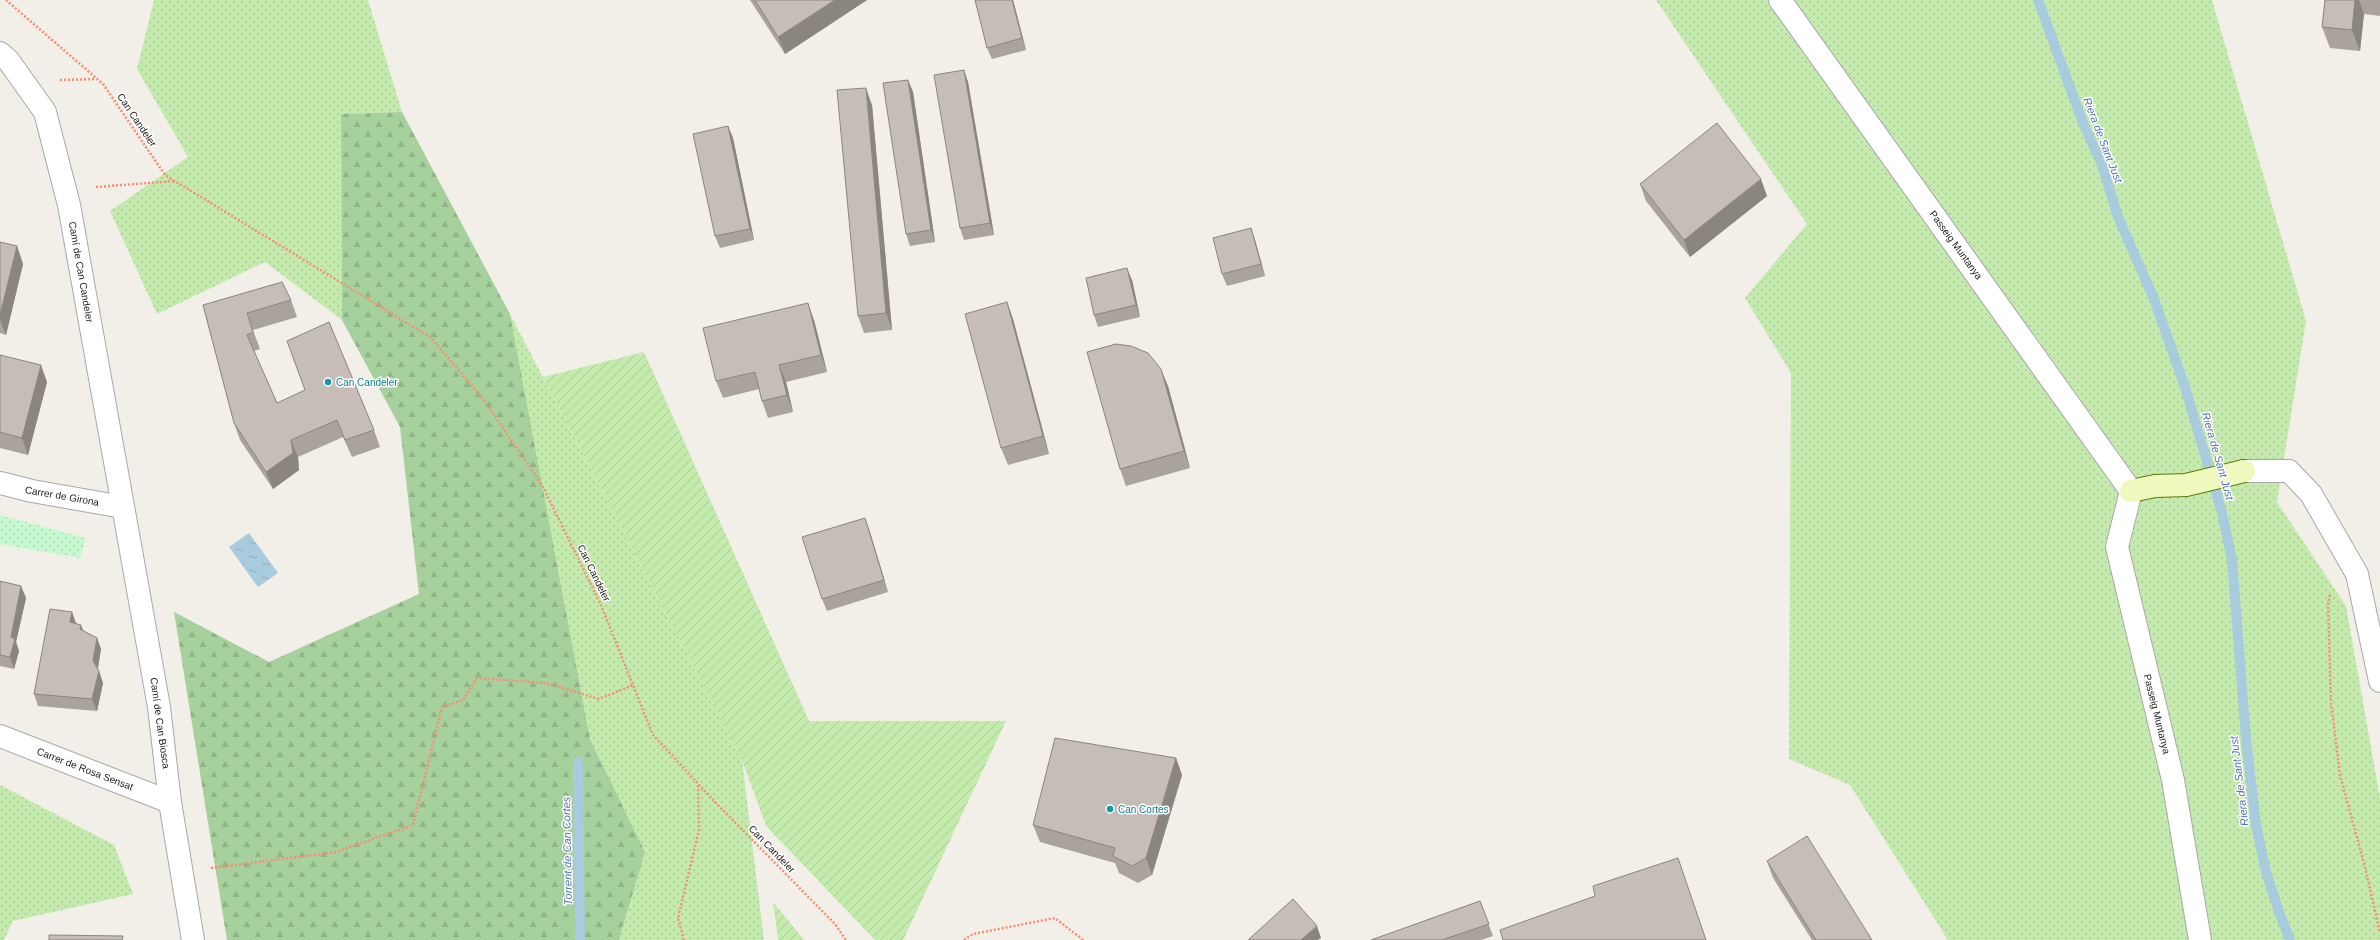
<svg xmlns="http://www.w3.org/2000/svg" width="2380" height="940" font-family="Arial,sans-serif">
<defs>
<pattern id="grass-dots" width="8" height="8" patternUnits="userSpaceOnUse"><rect width="8" height="8" fill="#c5eaae"/><path d="M2 2h.1M6 6h.1" fill="none" stroke="#a9c895" stroke-width="1.8" stroke-linecap="round"/></pattern>
<pattern id="forest-firs" width="22" height="20" patternUnits="userSpaceOnUse"><rect width="22" height="20" fill="#a6d09c"/><path d="M5 1l3.5 6h-7zM16 11l3.5 6h-7z" fill="#8fb286"/></pattern>
<pattern id="park-dots" width="8" height="8" patternUnits="userSpaceOnUse"><rect width="8" height="8" fill="#c6f9cf"/><path d="M2 2h.1M6 6h.1" fill="none" stroke="#aad5b1" stroke-width="1.8" stroke-linecap="round"/></pattern>
<pattern id="garden-furrows" width="10" height="10" patternUnits="userSpaceOnUse"><rect width="10" height="10" fill="#c5eaae"/><path d="M-1 1l2-2M0 10L10 0M9 11l2-2" fill="none" stroke="#a9c895"/></pattern>
<pattern id="water-ripples" width="26" height="14" patternUnits="userSpaceOnUse"><rect width="26" height="14" fill="#a8ccde"/><path d="M2 4q2-2 4 0t4 0M15 11q2-2 4 0t4 0" fill="none" stroke="#90afbe"/></pattern>
</defs>
<rect width="100%" height="100%" fill="#f1efe7"/>
<path fill="url(#grass-dots)" d="M154 0H368L402 112 341 114 342 320 265 262 157 314 110 211 188 157 137 69Z
M1656 0H2212L2306 321 2277 502 2346 606 2380 798V940H1948L1850 785 1789 759 1791 373 1745 298 1807 224Z
M510 314 742 760 764 940H619L645 852 590 739Z
M0 785 114 845 133 894 13 921 4 940H0Z"/>
<path fill="url(#forest-firs)" d="M402 112 510 314 590 739 645 852 619 940H227L174 612 269 662 419 594 400 427 342 320 341 114Z"/>
<path fill="url(#park-dots)" d="M0 515 86 538 80 558 0 544Z"/>
<path fill="url(#garden-furrows)" d="M644 352 809 721H1006L903 940H875L766 826 742 760 543 377Z
M773 902 804 940H778Z"/>
<path fill="url(#water-ripples)" d="M249 533 278 573 258 587 229 547Z"/>
<g fill="none" stroke-linecap="round" stroke-linejoin="round">
<path stroke="#a8ccde" stroke-width="10" d="M2038 0 2083 123 2102 165 2118 217 2154 299 2185 387 2222 513 2232 560 2246 739 2256 825 2266 872 2279 912 2290 940
M578 762 580 940"/>
<g stroke="#a8a8a8" stroke-width="24">
<path id="street" d="M1780 0 2131 491 2117 547 2173 780 2200 940
M0 53 8 60 45 112 69 205 159 707 170 802 193 940
M2244 471H2289L2311 494 2357 574 2380 681
M0 483 32 491 123 507
M0 736 170 802"/>
</g>
<g stroke="#607a06" stroke-width="24">
<path id="secondary" d="M2131 491 2155 486 2186 485 2244 471"/>
</g>
<path stroke="#f98d70" stroke-width="2.5" stroke-dasharray="2 2" stroke-linecap="butt" d="M6 0 103 84 165 175 430 337 481 396 542 485 601 605 653 735 716 803 835 924 846 940
M60 80 96 79
M96 187 174 181
M2330 595 2328 603 2331 703 2340 775 2365 867 2380 933
M211 868 336 852 413 825 442 707 463 700 477 678 546 683 599 699 633 685
M684 940 678 918 699 830 698 785
M964 940 973 934 1055 918 1083 940"/>
<use href="#street" stroke="#fff" stroke-width="22"/>
<use href="#secondary" stroke="#f0f9bd" stroke-width="22"/>
</g>
<path fill="#aaa39d" d="M750 0H867L785 54Z
M975 0H1013L1026 50 992 59 987 48Z
M2325 0H2380V16L2364 14 2360 51 2330 48 2322 27Z
M964 70 968 82 994 235 964 240 960 228Z
M908 80 913 92 935 242 910 246 906 234Z
M872 105 892 330 864 333 858 316Z
M728 126 733 138 754 240 720 248 715 236Z
M1640 184 1767 196 1690 257 1646 201Z
M1251 228 1255 240 1265 276 1227 286 1222 274Z
M0 242 17 246 23 264 6 335 0 333Z
M1132 280 1140 317 1098 327 1094 315Z
M291 300 297 317 253 330 260 349 254 351 277 403 374 430 380 447 352 457 343 437 298 457 299 470 273 489 240 440 234 423 203 305Z
M1007 302 1013 319 1049 454 1008 465 1001 448Z
M814 320 827 372 786 382 793 412 768 418 762 401 759 389 723 398 716 381Z
M0 355 47 382 28 455 0 448Z
M1168 386 1190 468 1126 486 1120 469Z
M869 529 888 592 827 611 822 599Z
M0 581 21 586 26 598 16 642 19 651 14 669 0 666Z
M72 612 76 623 83 631 97 638 101 649 98 669 103 683 97 711 38 706 34 694Z
M1176 758 1182 775 1152 875 1138 883 1119 873 1115 863 1040 842 1033 825Z
M1767 861 1872 940H1812L1773 878Z
M1480 901 1493 936 1481 940H1371Z"/>
<path fill="#8b857f" d="M835 0H867L785 54 778 37Z
M1012 0H1013L1026 50 1022 38Z
M2355 0H2359L2364 14 2360 51 2352 30Z
M964 70 968 82 994 235 990 223Z
M908 80 913 92 935 242 931 230Z
M866 88 872 105 892 330 886 313Z
M728 126 733 138 754 240 750 229Z
M1761 179 1767 196 1690 257 1684 240Z
M1251 228 1255 240 1265 276 1261 264Z
M17 246 23 264 6 335 0 320V315Z
M1127 268 1132 280 1140 317 1136 305Z
M1007 302 1013 319 1049 454 1043 436Z
M808 303 814 320 827 372 821 355Z
M41 365 47 382 28 455 22 438Z
M779 365 786 382 793 412 787 395Z
M1161 369 1168 386 1190 468 1184 451Z
M291 440 298 457 299 470 273 489 266 472Z
M865 518 869 529 888 592 884 580Z
M21 586 26 598 16 642 19 651 14 669 10 657 11 637Z
M72 612 76 624 70 622Z
M81 625 86 637 80 629Z
M97 638 101 649 97 672 93 661Z
M99 671 103 683 97 711 92 699Z
M1176 758 1182 775 1152 875 1146 858Z
M1317 926 1321 938 1318 940H1301Z"/>
<path fill="#c6beb6" stroke="#8b857f" d="M755 0H835L778 37Z
M975 0H1012L1022 38 987 48Z
M2325 0H2355L2352 30 2322 27Z
M964 70 990 223 960 228 934 75Z
M908 80 931 230 906 234 883 83Z
M866 88 886 313 858 316 837 90Z
M1717 123 1761 179 1684 240 1640 184Z
M728 126 750 229 715 236 693 134Z
M1251 228 1261 264 1222 274 1213 238Z
M0 242 17 246 0 315Z
M1127 268 1136 305 1094 315 1086 278Z
M282 282 291 300 247 313 253 332 247 335 277 403 305 390 287 341 329 322 374 430 345 440 337 420 291 440 293 453 266 472 234 423 203 305Z
M1007 302 1043 436 1001 448 965 314Z
M808 303 821 355 779 365 787 395 762 401 755 372 716 381 703 328Z
M1116 344 1131 346 1148 353 1161 369 1184 451 1120 469 1087 352Z
M0 355 41 365 22 438 0 432Z
M865 518 884 580 822 599 802 537Z
M0 581 21 586 11 637 15 639 10 657 0 655Z
M50 609 72 612 70 622 81 625 80 629 97 638 93 661 99 671 92 699 34 694Z
M1055 738 1176 758 1146 858 1132 866 1113 856 1115 848 1033 825Z
M1807 836 1872 940H1816L1767 861Z
M1678 858 1706 940H1503L1500 930 1595 896 1593 886Z
M1293 899 1317 926 1301 940H1248Z
M1480 901 1489 924 1442 940H1371Z
M49 935 123 936 122 940H49Z"/>
<g fill="#0f9aa8" stroke="#fff" stroke-width="1.5">
<circle cx="328" cy="382" r="4"/>
<circle cx="1110" cy="809" r="4"/>
</g>
<g text-anchor="middle" dominant-baseline="central" stroke-width="3" stroke-linejoin="round" paint-order="stroke">
<g font-size="10" fill="#212121" stroke="#fff">
<text transform="translate(137 120) rotate(56)">Can Candeler</text>
<text transform="translate(1956 245) rotate(54)">Passeig Muntanya</text>
<text transform="translate(81 272) rotate(80)">Camí de Can Candeler</text>
<text transform="translate(62 496) rotate(10)">Carrer de Girona</text>
<text transform="translate(594 573) rotate(64)">Can Candeler</text>
<text transform="translate(2157 714) rotate(76)">Passeig Muntanya</text>
<text transform="translate(160 723) rotate(82)">Camí de Can Biosca</text>
<text transform="translate(85 769) rotate(21)">Carrer de Rosa Sensat</text>
<text transform="translate(772 849) rotate(46)">Can Candeler</text>
</g>
<g font-size="10" fill="#0d838f" stroke="#fff" text-anchor="start">
<text x="336" y="382">Can Candeler</text>
<text x="1118" y="809">Can Cortes</text>
</g>
<g font-size="11" font-style="italic" fill="#4c74b1" stroke="#fff">
<text transform="translate(2103 140) rotate(69)">Riera de Sant Just</text>
<text transform="translate(2218 456) rotate(74)">Riera de Sant Just</text>
<text transform="translate(2239 781) rotate(-97)">Riera de Sant Just</text>
<text transform="translate(567 851) rotate(-91)">Torrent de Can Cortes</text>
</g>
</g>
</svg>
